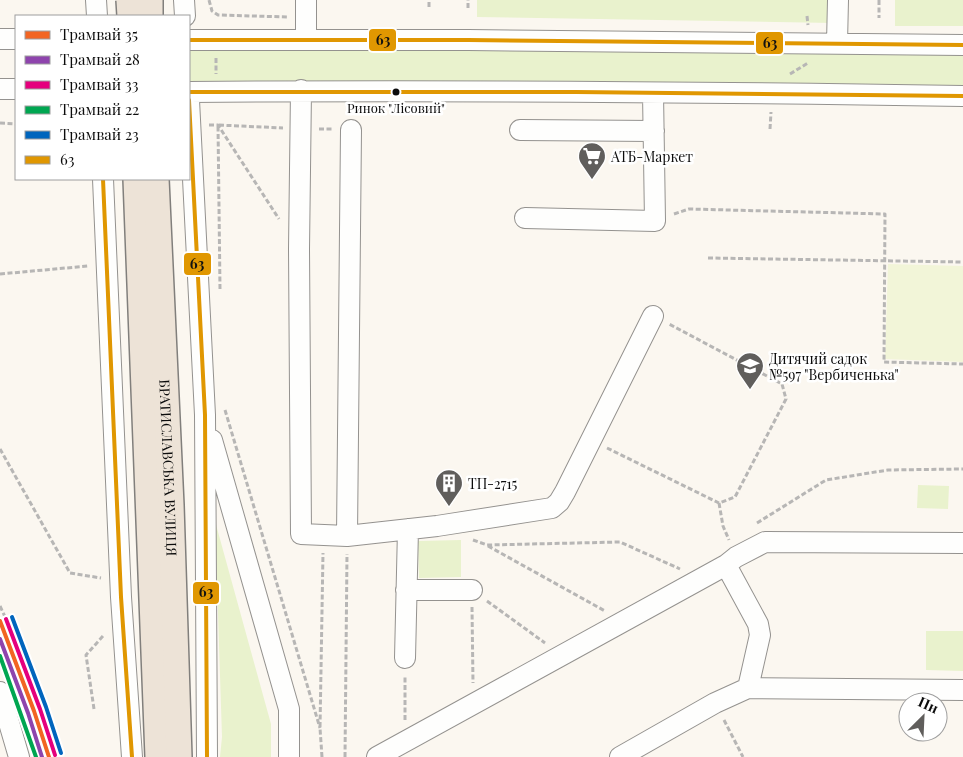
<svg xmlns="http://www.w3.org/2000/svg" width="963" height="757" font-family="'Playfair Display',serif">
<rect width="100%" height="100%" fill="#fbf7f0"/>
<path fill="#e9f2cd" d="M477 0H833V23L477 17Z
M895 0H963V26H895Z
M189 40 963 45V96L189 92Z
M918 485 949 486 948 509 917 508Z
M215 521 271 724V757H220L222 737Z
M461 540V577L419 578 418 541Z
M926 631H963V671L926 670Z"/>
<path fill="#f2f5d8" d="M888 264 963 266V362L885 359Z"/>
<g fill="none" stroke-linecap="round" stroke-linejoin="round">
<g stroke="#94928f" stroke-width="22">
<path id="minor" d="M96 0 97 16
M184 0 185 16
M306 0V39
M0 39H16
M189 40H468L963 45
M837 43 838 0
M0 89H16
M301 90 299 249 301 534 347 536 437 526 552 508 559 502 565 492 653 316
M189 92C447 90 705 92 963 96
M189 100 205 415 207 757
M520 130 654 131
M103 179 121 597 132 757
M525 218 655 221 653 93
M212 440 289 709V757
M347 536 351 130
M726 565 758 624 760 635 748 688
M406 590H472
M405 658 408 529
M0 692 19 757
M377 757 726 565 736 557 765 542 963 543
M620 757 715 703 748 688 963 690"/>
</g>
<g stroke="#817f7c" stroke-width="28">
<g id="major">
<path d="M136 179 158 757"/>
<path id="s1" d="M156 179 171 505 179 757"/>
</g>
</g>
<path stroke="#b7b6b5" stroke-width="3" stroke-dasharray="5 2.5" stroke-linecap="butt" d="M209 0 212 11 218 15 289 17
M879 0V18
M429 7V0
M468 8V0
M807 16 808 25
M216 58V74
M790 74 808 63
M0 123 16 124
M209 125H218L279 219
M319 129H333
M770 129 771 112
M674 214 689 209 885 214 884 362 963 364
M708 258 963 262
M0 274 88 266
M220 289 218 125 283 128
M225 410 320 728
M607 448 719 503 735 497 786 399 782 384 669 324
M0 449 70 573 101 578
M719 503 723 526 729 540
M757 523 826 480 888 470 963 469
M473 540 487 545 620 542 680 569
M488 546 605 611
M487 601 545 643
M0 606 7 621 54 757
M472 607 473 683
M94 709 86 655 103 636V634
M405 720V676
M724 720 743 757
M322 757 320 728 323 553
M345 757 347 554"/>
<use href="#minor" stroke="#fefefd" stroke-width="20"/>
<use href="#major" stroke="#ede3d7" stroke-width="25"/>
<g stroke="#817f7c" stroke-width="28" stroke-linecap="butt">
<path id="major-bridge" d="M129 0 130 16
M150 0V16"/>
</g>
<use href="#major-bridge" stroke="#ede3d7" stroke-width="25"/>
<g stroke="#fff" stroke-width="8">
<path id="bus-1" d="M189 40H468L963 45
M189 92H576L963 96
M189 100 205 415 207 757
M103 179 121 597 132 757"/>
</g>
<use href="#bus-1" stroke="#e09701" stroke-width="4"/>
<g stroke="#fff" stroke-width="8">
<path id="tram-1" d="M0 621 34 711 49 757"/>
</g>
<g stroke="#fff" stroke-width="8">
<path id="tram-2" d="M0 639 28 713 42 757"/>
</g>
<g stroke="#fff" stroke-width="8">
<path id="tram-3" d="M6 619 40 709 55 755"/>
</g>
<g stroke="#fff" stroke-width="8">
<path id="tram-4" d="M0 656 36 757"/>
</g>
<g stroke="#fff" stroke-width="8">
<path id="tram-5" d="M12 617 46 707 61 753"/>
</g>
<use href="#tram-1" stroke="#f26522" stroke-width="4"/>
<use href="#tram-2" stroke="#8e44ad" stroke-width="4"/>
<use href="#tram-3" stroke="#e5007d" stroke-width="4"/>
<use href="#tram-4" stroke="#00a651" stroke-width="4"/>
<use href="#tram-5" stroke="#0065bd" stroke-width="4"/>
</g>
<defs>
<g id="supermarket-pin" transform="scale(1.4375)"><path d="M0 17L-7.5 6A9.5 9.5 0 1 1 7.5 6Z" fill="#605e5c" stroke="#fff"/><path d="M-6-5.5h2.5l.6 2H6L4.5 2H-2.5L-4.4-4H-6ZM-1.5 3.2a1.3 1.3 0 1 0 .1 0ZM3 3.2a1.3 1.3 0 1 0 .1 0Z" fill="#fff"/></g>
<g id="school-pin" transform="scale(1.4375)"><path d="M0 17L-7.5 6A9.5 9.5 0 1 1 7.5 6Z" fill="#605e5c" stroke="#fff"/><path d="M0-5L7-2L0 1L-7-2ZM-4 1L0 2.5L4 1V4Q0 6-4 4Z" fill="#fff"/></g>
<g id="building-pin" transform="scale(1.4375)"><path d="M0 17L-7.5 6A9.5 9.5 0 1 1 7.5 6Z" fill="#605e5c" stroke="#fff"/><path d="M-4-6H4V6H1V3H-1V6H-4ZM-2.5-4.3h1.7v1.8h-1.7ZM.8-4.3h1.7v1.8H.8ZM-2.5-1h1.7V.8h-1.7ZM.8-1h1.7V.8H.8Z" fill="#fff"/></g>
</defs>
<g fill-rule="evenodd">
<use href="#supermarket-pin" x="592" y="156"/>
<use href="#school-pin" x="750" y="366"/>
<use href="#building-pin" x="449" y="483"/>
</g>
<circle fill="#0c0c0c" stroke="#fff" stroke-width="2" cx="396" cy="92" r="4.5"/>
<g text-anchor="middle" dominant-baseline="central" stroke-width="5" stroke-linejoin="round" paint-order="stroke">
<g font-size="13" fill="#0c0c0c" stroke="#fff">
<text x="396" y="107">Ринок "Лісовий"</text>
</g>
<g font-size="14" fill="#0c0c0c" stroke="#fff" text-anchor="start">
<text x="611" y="156">АТБ-Маркет</text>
<text x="769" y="358">Дитячий садок<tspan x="769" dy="16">№597 "Вербиченька"</tspan></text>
<text x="468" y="483">ТП-2715</text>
</g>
<g font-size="14" fill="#0c0c0c" stroke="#fff">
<text stroke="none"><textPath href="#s1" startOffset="289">БРАТИСЛАВСЬКА ВУЛИЦЯ</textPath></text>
</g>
</g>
<g stroke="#fff" stroke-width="2">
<rect x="368" y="28" width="29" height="24" rx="5" fill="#e09701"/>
<rect x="755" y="31" width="29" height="24" rx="5" fill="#e09701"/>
<rect x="183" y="252" width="29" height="24" rx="5" fill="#e09701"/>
<rect x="192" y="581" width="28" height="24" rx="5" fill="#e09701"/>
</g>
<g font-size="14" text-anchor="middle" font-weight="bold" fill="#111">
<text x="383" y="45">63</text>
<text x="770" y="48">63</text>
<text x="197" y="269">63</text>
<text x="206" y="597">63</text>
</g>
<rect x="15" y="15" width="175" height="165" fill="#ffffff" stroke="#9e9e9e"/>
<rect x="25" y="31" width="25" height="8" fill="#f26522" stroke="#9e9e9e"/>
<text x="60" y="40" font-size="15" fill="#0c0c0c">Трамвай 35</text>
<rect x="25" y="56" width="25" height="8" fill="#8e44ad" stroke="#9e9e9e"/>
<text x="60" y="65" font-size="15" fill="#0c0c0c">Трамвай 28</text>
<rect x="25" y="81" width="25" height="8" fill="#e5007d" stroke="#9e9e9e"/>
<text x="60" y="90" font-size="15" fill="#0c0c0c">Трамвай 33</text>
<rect x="25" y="106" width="25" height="8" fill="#00a651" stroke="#9e9e9e"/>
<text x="60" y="115" font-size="15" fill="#0c0c0c">Трамвай 22</text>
<rect x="25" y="131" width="25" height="8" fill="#0065bd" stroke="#9e9e9e"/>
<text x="60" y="140" font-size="15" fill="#0c0c0c">Трамвай 23</text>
<rect x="25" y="156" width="25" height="8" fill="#e09701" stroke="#9e9e9e"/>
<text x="60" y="165" font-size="15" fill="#0c0c0c">63</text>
<g transform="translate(923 717) rotate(24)"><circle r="24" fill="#ffffff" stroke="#9e9e9e"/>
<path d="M0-4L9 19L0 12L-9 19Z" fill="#605e5c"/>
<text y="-8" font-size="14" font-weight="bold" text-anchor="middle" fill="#0c0c0c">Пн</text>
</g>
</svg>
